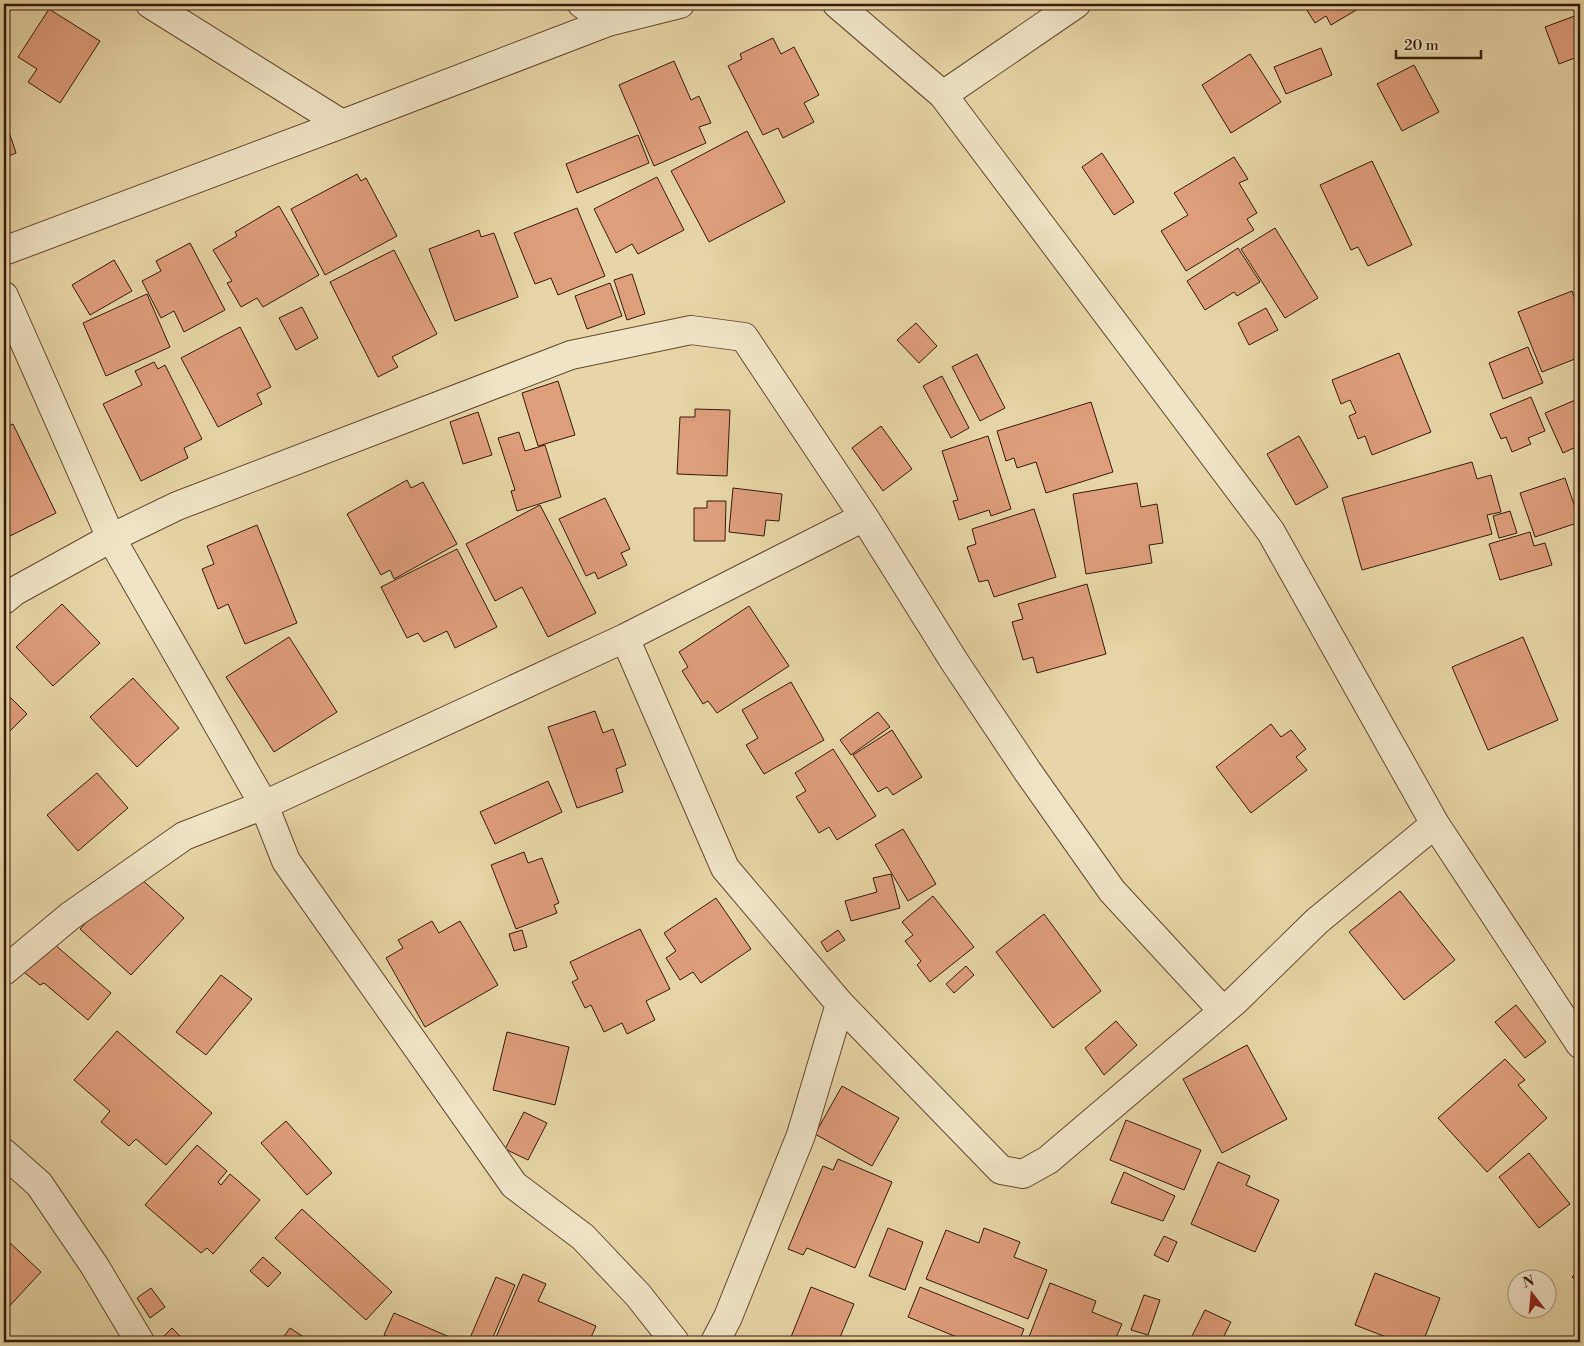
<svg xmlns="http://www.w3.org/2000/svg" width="1584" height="1346" font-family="'Libre Bodoni',serif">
<rect width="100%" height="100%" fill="#e6d5a6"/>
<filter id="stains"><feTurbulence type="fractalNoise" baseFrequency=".004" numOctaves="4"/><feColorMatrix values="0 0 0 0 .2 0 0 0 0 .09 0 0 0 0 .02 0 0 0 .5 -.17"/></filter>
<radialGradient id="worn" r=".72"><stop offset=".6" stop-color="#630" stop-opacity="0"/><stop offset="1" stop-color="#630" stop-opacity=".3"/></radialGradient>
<path fill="#de9d7b" stroke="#381b07" d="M1303 4H1355L1358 9 1331 25 1326 16 1315 23Z
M49 9 100 41 60 103 28 82 37 69 18 57Z
M1580 14V56L1559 64 1545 27Z
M773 38 781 54 794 47 819 95 804 103 814 122 783 138 778 128 763 135 728 66 742 59 740 54Z
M1321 48 1332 75 1286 94 1274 67Z
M1250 54 1281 102 1231 133 1202 85Z
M674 61 691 100 699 96 711 123 699 127 706 143 654 166 619 85Z
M1414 65 1439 112 1402 131 1377 84Z
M4 117 16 153 4 158Z
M747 131 785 202 709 242 671 171Z
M638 135 649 163 577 193 566 164Z
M1102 153 1134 202 1114 215 1082 167Z
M1234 157 1248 179 1239 183 1257 213 1247 219 1254 230 1186 271 1161 231 1188 215 1174 193Z
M1372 161 1412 245 1368 266 1358 247 1351 250 1320 185Z
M357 174 361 181 366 178 397 236 325 275 291 209Z
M657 177 684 230 638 254 632 244 616 253 594 209Z
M279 206 319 275 263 307 257 298 241 307 227 283 232 281 213 250 237 236 235 232Z
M577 208 605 276 558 295 551 278 535 284 514 233Z
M1275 228 1318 298 1285 318 1241 249Z
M479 230 481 237 494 233 518 297 455 321 429 249Z
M190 243 225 310 184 332 174 311 161 318 142 281 161 271 156 261Z
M1238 248 1260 282 1237 296 1234 292 1205 310 1187 281Z
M394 250 437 334 392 357 398 367 378 377 330 282Z
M114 260 132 291 90 315 72 285Z
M632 274 645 314 627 320 614 280Z
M610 283 622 316 587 329 575 296Z
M1572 291 1580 313V357L1542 372 1518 312Z
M147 294 170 347 106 376 83 323Z
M302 307 318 338 296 350 279 318Z
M1266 308 1278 330 1249 345 1238 323Z
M916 323 937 346 919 363 897 340Z
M240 327 271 387 257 394 262 404 218 427 181 358Z
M1528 347 1543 383 1503 399 1489 363Z
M1399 353 1431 432 1372 455 1365 436 1358 439 1349 416 1356 413 1350 400 1341 404 1332 380Z
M977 354 1005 408 980 421 952 367Z
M154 362 158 369 165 365 202 439 184 448 188 458 141 481 103 404 142 385 135 371Z
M942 376 969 428 951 438 923 386Z
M558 381 575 435 538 446 522 393Z
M1531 397 1545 431 1528 438 1531 444 1512 452 1506 437 1501 439 1490 414Z
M1580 398V445L1563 453 1545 413Z
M1091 402 1113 472 1046 493 1036 462 1017 468 1014 458 1006 461 997 431Z
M695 409 730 410 727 476 677 474 680 417H695Z
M478 412 492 455 463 464 450 422Z
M13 424 56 513 6 538 4 533V428Z
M881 426 912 469 883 491 852 448Z
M519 432 525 451 545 445 561 497 517 511 511 491 515 490 498 438Z
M988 436 1011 509 991 516 989 510 959 520 953 501 958 500 942 451Z
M1299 436 1328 487 1296 505 1267 454Z
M1472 462 1477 479 1491 475 1501 512 1487 515 1492 534 1362 570 1342 498Z
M1565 478 1580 522 1535 537 1520 493Z
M407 480 411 488 423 482 457 544 394 579 390 570 381 575 347 514Z
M1137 483 1141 507 1157 504 1163 543 1149 545 1152 563 1086 574 1073 494Z
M733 488 782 494 779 521 766 520 764 536 729 532Z
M605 498 630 549 621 553 627 565 598 579 595 572 586 576 559 519Z
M707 501H726L725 541H694V508H707Z
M540 505 596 613 548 637 522 587 495 601 466 544Z
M1034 509 1056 577 994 597 988 580 979 582 967 547 976 544 972 529Z
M1510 511 1517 533 1499 538 1493 516Z
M257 525 297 623 245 644 228 604 218 609 202 569 214 564 207 546Z
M1530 532 1534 546 1545 543 1552 565 1500 580 1489 544Z
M457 549 497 627 455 648 447 631 424 642 418 633 407 638 381 587Z
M1087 584 1106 654 1037 673 1033 657 1023 660 1012 622 1023 619 1018 604Z
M62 604 100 643 53 686 16 647Z
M749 606 789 666 717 713 708 701 703 704 682 671 688 667 679 652Z
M289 637 337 712 274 752 226 677Z
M1523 637 1558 720 1488 750 1452 667Z
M133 678 179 728 137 767 90 717Z
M791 682 824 740 764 774 746 745 758 738 742 710Z
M4 691 27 714 4 737Z
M595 711 603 733 613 729 626 765 616 769 623 792 577 808 548 727Z
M878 712 890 727 851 755 840 740Z
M1271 724 1281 737 1291 730 1306 749 1296 757 1307 770 1251 813 1216 767Z
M892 730 922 777 893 795 887 787 878 792 853 755Z
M833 749 876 816 837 840 829 827 819 833 796 797 806 791 795 773Z
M97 773 128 808 78 851 47 815Z
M548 781 562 812 495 844 480 812Z
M903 829 936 884 908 901 875 845Z
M524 852 528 863 542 858 559 903 554 905 557 913 516 929 491 865Z
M891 874 900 908 851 921 845 901 877 892 873 878Z
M139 877 184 918 131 975 80 929 111 895 117 900Z
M1400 891 1455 960 1404 1000 1349 932Z
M933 896 974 947 930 982 917 965 921 961 905 941 913 935 902 922Z
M716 898 751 949 701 983 693 972 680 980 666 958 676 951 664 933Z
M1044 914 1101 991 1053 1028 996 952Z
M432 921 439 933 460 921 498 985 425 1027 386 958 403 948 398 940Z
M640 929 670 989 646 1001 655 1020 627 1034 622 1023 604 1032 591 1005 585 1008 572 982 578 979 570 962Z
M522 930 527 947 514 951 509 934Z
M838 930 845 940 827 952 821 942Z
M47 938 111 993 88 1020 44 983 40 985 20 969Z
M966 966 974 975 954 993 946 984Z
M221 975 252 999 206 1055 176 1032Z
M1516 1005 1546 1042 1525 1058 1495 1022Z
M1116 1021 1137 1045 1104 1075 1085 1048Z
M117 1031 212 1113 166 1165 136 1139 129 1146 101 1122 110 1111 74 1080Z
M507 1032 569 1047 555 1105 493 1090Z
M1247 1045 1287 1119 1222 1153 1183 1079Z
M1505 1059 1525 1080 1518 1085 1547 1118 1487 1172 1438 1118Z
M842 1086 899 1118 872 1166 815 1134Z
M524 1112 547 1123 528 1160 505 1149Z
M1126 1120 1201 1150 1184 1190 1110 1160Z
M286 1121 332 1173 307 1195 261 1143Z
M197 1145 227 1171 218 1182 221 1185 230 1174 260 1200 213 1254 207 1248 201 1253 145 1205Z
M1529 1153 1570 1204 1539 1228 1499 1177Z
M838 1159 892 1182 855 1268 807 1248 803 1255 788 1249 823 1166 833 1170Z
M1218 1162 1250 1176 1246 1185 1279 1200 1255 1252 1191 1224Z
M1124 1172 1175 1196 1163 1221 1111 1203Z
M302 1209 392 1292 366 1320 275 1238Z
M888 1228 923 1242 905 1290 869 1276Z
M984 1228 1020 1242 1014 1257 1047 1270 1028 1319 926 1279 946 1230 979 1243Z
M1164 1236 1177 1242 1168 1262 1154 1255Z
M7 1240 41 1272 4 1312V1244Z
M263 1257 281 1273 268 1287 250 1271Z
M1580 1269V1285L1572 1277Z
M1375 1273 1440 1298 1423 1342H1399L1355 1325Z
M523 1274 546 1284 538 1301 596 1326 589 1342H494Z
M496 1277 515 1285 491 1342H481L470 1338Z
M1050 1283 1096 1301 1092 1312 1122 1324 1114 1342H1027Z
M811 1287 854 1304 838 1342H789Z
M920 1287 1024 1329 1019 1342H969L908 1317Z
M151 1288 165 1307 150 1318 137 1298Z
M1144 1295 1160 1300 1148 1335 1131 1330Z
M1205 1310 1231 1322 1221 1342H1189Z
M394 1313 461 1342H400L384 1335Z
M172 1328 183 1339 180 1342H162L160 1340Z
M290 1328 311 1342H280Z
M1137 1336 1155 1342H1134Z"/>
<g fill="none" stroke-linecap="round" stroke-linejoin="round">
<g stroke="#644a2f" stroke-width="30">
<path id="minor" d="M150 4 342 124
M582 4 608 22
M837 4 943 95 1271 532 1435 824 1580 1044
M943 95 1076 4
M4 251 342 124 608 22 680 4
M4 296 111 538 264 805 286 861 514 1185 583 1237 638 1295 675 1342
M4 600 15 591 111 538 177 506 571 355 691 330 744 337 864 517 954 661 1028 772 1112 891 1223 1011
M625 638 725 868 840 1004 1001 1170 1023 1174 1048 1160 1235 1001 1317 921 1435 824
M4 971 70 916 184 836 264 805 625 638 864 517
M4 1153 39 1184 94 1265 140 1342
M715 1342 728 1317 801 1135 840 1004"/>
</g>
<use href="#minor" stroke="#efe4c5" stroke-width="28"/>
</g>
<rect width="1584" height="1346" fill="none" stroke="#e6d5a6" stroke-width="20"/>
<rect x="5" y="5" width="1574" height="1336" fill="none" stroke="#381b07" stroke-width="2.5"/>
<rect x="10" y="10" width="1564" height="1326" fill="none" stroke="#381b07"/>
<g transform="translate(1532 1294) rotate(344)"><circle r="24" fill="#efe4c5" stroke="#a69479"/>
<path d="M0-4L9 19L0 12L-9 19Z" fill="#8f2418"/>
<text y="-8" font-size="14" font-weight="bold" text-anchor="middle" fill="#381b07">N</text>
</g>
<path d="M1396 50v8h85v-8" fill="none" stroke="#381b07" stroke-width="2.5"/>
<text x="1404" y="50" font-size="15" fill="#381b07" stroke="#efe4c5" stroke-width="4" paint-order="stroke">20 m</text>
<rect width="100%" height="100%" filter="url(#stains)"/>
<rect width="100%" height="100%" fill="url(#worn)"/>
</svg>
